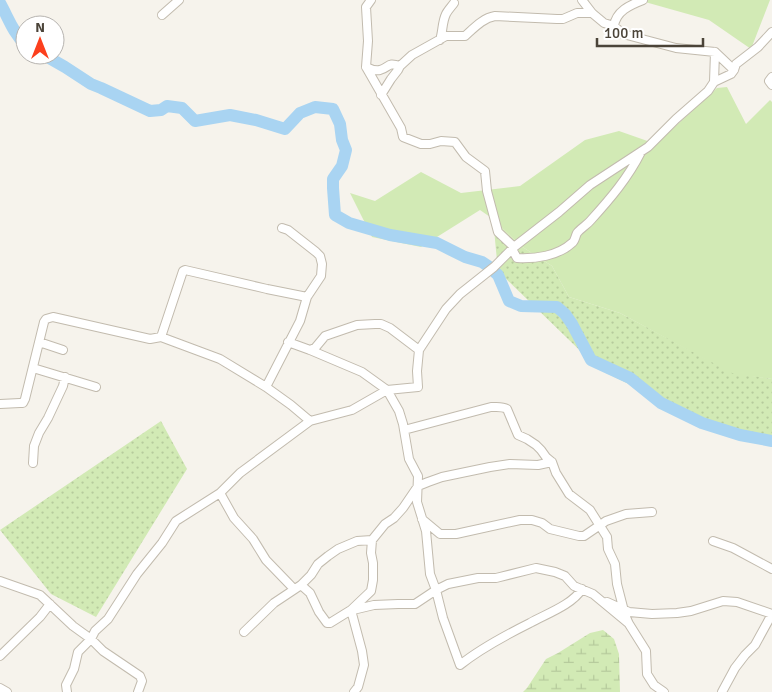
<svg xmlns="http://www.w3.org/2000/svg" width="772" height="692" font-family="Signika,sans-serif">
<defs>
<pattern id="wetland-marsh" width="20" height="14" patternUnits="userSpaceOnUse" patternTransform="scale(1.25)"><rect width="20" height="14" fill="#d2eab5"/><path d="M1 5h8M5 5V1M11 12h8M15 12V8" fill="none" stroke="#b6ca9c"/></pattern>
<pattern id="garden-dots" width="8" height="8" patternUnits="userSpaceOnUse" patternTransform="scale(1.25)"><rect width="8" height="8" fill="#d2eab5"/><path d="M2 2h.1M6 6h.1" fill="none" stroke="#b6ca9c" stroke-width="1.8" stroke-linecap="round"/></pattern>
</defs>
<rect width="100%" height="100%" fill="#f6f3ec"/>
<path fill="#d2eab5" d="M638 0H770L751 49 709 20Z
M727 87 746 124 770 100 772 102V379L732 374 620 313 569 297 552 266 521 246 493 219 480 210 421 247 372 237 350 193 375 201 421 172 461 193 520 186 585 140 619 131 656 144 717 88Z"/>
<path fill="url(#wetland-marsh)" d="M603 630 614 639 619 654 620 692H523L527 688 546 659 558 653 590 633Z"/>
<path fill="url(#garden-dots)" d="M493 219 521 246 552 266 569 297 620 313 732 373 772 379V444L715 426 600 370 498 271Z
M161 421 187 469 96 617 51 594 0 530Z"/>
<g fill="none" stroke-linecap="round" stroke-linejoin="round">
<path stroke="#a9d4f2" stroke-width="12" d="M0 3C8 17 13 33 25 44
M44 55 65 67 91 84 101 88 150 111 161 110 167 106 182 108 195 121 230 115 256 120 285 129 300 113 315 107 333 109 340 124 342 140 346 150 342 166 333 179V188L335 215 349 223 390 235 437 243 465 257 482 262 488 266 498 275 509 301 521 306 557 307 565 314 572 324 591 360 630 378 661 403 702 423 740 435 772 441"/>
<g stroke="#c2bbae" stroke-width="10">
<path id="street" d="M371 0 366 7 368 41 366 67 401 128 403 137 421 144H430L441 141 455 142 466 157 485 171 487 191 498 232 514 247
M582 0 592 13 604 23 614 26 623 34 676 48 715 52 714 82
M162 15 179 0
M614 26C616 11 630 5 643 0
M440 40C443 31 442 22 446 14 448 10 452 6 454 3
M715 52 734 70
M366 67C370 69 375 71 380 70 390 67 387 62 400 66
M772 77 769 81 772 85
M381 95 391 79 398 70 400 66 412 55 446 36H465C474 28 483 18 495 16L557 19H563L577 13H592
M512 249 517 258C535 259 558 256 572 243 575 241 575 237 577 233 581 228 587 225 591 220 610 199 628 178 641 152
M161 337 183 271 185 270 267 289 307 297
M39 342 63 350
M288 342 310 350 362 372 387 390 399 411 403 424 409 459 418 476 417 502 426 531 430 574 436 590 443 618 460 665C481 648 506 635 530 623 546 614 572 605 582 589
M310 350 315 348 325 336 357 325 375 324H381L390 328 419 350
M33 368 96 387
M266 387 300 321 307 297 321 276 322 264 320 256 316 252 288 230 282 228
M0 404 20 403H23L25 399 44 322 46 319 53 317 150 339 161 337 220 359 266 387 291 405 310 421
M404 430 491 407C497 407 502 406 507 409L518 435 527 439 536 445 541 450 546 457 552 462 556 473 569 494 590 510 607 537 608 549 615 564 617 584 625 615 629 624 646 651 647 674 654 685 664 692
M33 463 34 446 39 433 48 418 63 386 65 377
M220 493 234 518 253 539 266 560 294 589
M422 519 440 534H456L520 520H532L542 523 550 529 579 536H584L606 521 626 514 652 512
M713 541 733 548 772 569
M0 581 40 595 73 626 91 639 103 651 140 676 142 681 138 692
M301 585 310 593 319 612 327 623H330L351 610 371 591 373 580V563L371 553 372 540 385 524 394 518 403 508 418 486 428 482 442 477 490 467 510 464 538 465 552 462
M607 602 629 612 652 614 677 613 691 611 723 601 737 602 772 614 755 645 745 655 735 668 722 692
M351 610 362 651 364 665 358 687 354 692
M353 610 374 605 398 604H415L436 590 448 584 478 578H496L536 568 555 572 565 576 574 586 593 594 628 623
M244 632 274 603 301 585 311 575 318 564 328 556 338 549 357 541 372 540
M0 656 40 617 50 604
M0 688 7 692
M67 692 66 685 74 669 78 652 91 639 95 631 108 619 137 574 162 543 176 521 220 493 240 473 310 421 352 410 387 390 418 387 417 371 419 350 446 309 460 294 494 267 514 247 559 212 590 185 648 147 676 119 708 91 714 82 731 74 734 70 736 64 758 47 772 32"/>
</g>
<use href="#street" stroke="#fff" stroke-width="8"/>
</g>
<g transform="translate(40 40)"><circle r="24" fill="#ffffff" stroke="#b7b4b0"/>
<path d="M0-4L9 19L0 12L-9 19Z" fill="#fc3f1d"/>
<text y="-8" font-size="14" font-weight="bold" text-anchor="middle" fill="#4b4439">N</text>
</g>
<path d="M597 38v8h106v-8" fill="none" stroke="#4b4439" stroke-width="2.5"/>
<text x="604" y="38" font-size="15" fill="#4b4439" stroke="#ffffff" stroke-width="4" paint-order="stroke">100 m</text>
</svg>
